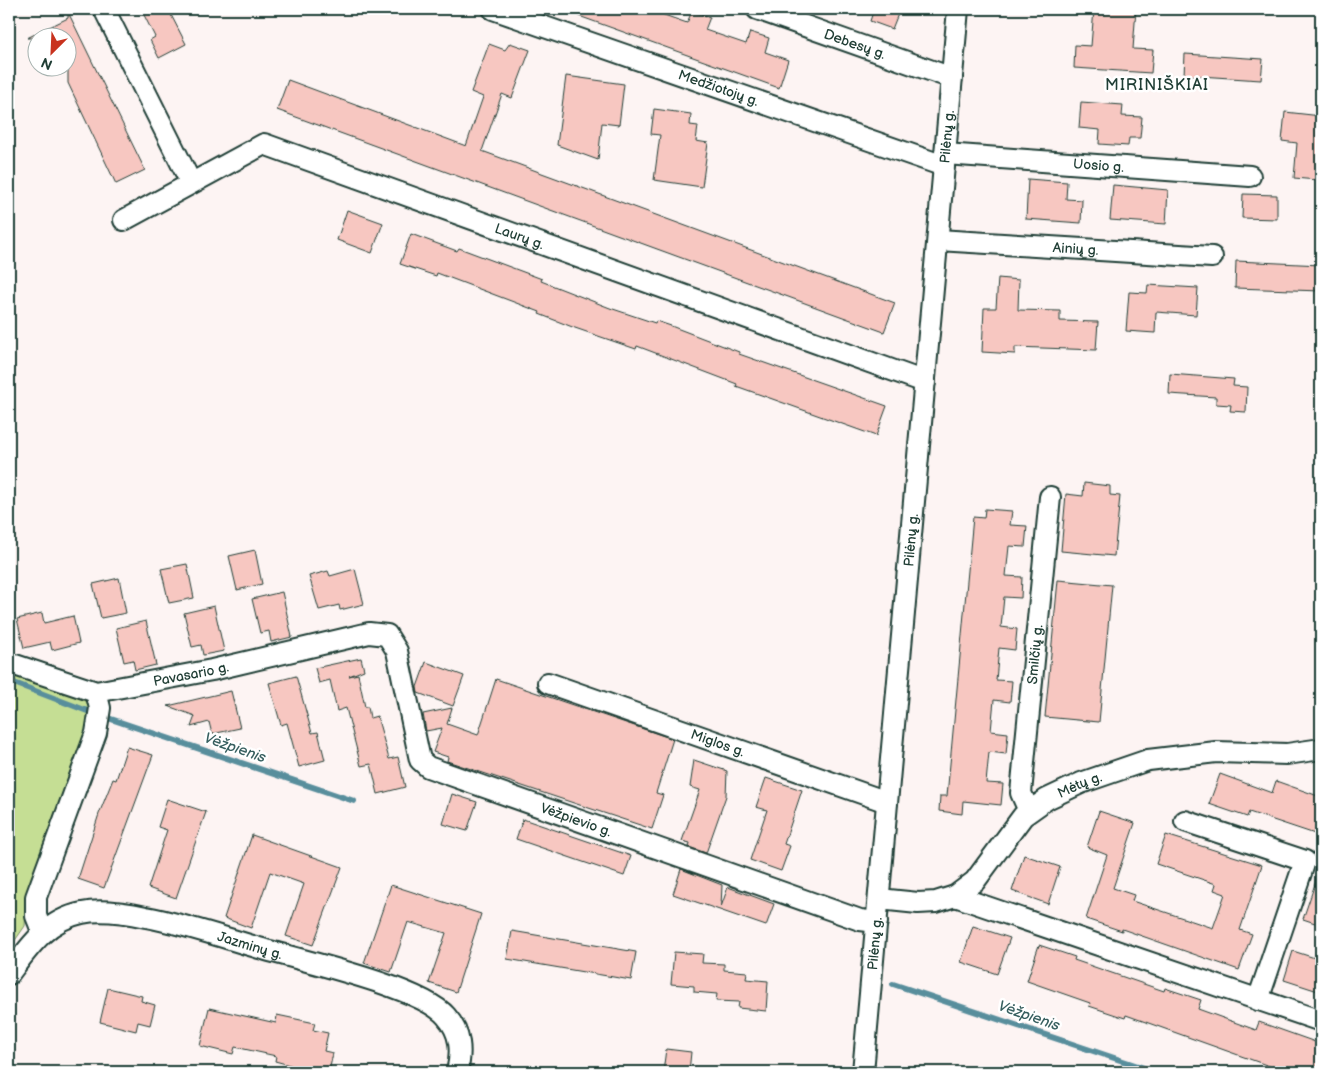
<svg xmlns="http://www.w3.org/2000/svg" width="1330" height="1081" font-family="'Balsamiq Sans',sans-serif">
<rect width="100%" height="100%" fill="#fdf4f3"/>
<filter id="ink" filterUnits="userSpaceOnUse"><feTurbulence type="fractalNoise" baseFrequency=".02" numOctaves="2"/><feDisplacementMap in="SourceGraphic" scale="10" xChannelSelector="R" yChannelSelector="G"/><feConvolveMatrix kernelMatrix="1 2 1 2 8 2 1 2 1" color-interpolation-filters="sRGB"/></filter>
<g filter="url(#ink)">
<path fill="#c5de94" stroke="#728e64" d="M9 670 92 699 89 724 27 891 25 926 9 949Z"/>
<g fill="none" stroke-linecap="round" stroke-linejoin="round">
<path stroke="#598e9c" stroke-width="6" d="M9 681 90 712
M108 718 354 801
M893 984 1156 1072"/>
</g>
<path fill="#f7c7c1" stroke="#1f3d34" d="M141 9H168L186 44 159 58 150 40 155 37Z
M565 9H647L687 23 692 11 710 17 705 30 746 44 750 32 769 38 765 52 788 60 779 88 565 11Z
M874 9H900L892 29 870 21Z
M1094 9H1136L1133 49 1153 50 1151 73 1074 68 1075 45 1091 46Z
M68 12 145 170 116 184 68 83V38H27L68 18Z
M510 43 530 50 512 98 502 94 482 151 895 303 884 332 277 110 288 80 466 146 483 97 471 92 489 44 505 50Z
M1185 54 1263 59 1261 80 1184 75Z
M566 76 624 84 619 125 602 123 598 160 557 145Z
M1081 102 1123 105 1122 116 1142 117 1140 138H1129L1128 146 1099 144 1100 130 1079 128Z
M654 109 691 114 690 125 698 126 696 141 708 143 702 187 654 180 660 135 651 134Z
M1285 112 1321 116 1319 141H1321V175H1317V180L1294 178 1297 143 1282 141Z
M1028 179 1067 182 1066 199 1082 200 1081 223 1026 219Z
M1113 185 1168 190 1166 224 1110 220Z
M1243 194 1277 195V219L1242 218Z
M347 210 383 223 372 253 337 240Z
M411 234 457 251 459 248 542 279 541 281 610 308 655 323 656 321 671 326 739 352V354L887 406 876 436 736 386 737 384 637 346 636 349 575 328 539 314 540 312 437 273 436 276 400 264Z
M1236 261 1321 265V291L1235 288Z
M998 278 1019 280 1018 310 1060 311V321L1098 322 1096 350 1015 347V354L982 352 984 308H996Z
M1148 285 1198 288 1196 315 1156 312 1155 333 1126 331 1129 292 1147 293Z
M1170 374 1234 379 1233 386 1247 387 1246 412 1230 411 1231 405 1216 404V397L1169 394Z
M1084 483 1110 486V495L1120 496 1114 556 1061 551 1066 494 1083 496Z
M985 509 1012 511 1010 525 1027 526 1025 547 1009 546 1006 576 1022 577 1021 598 1004 597 1001 627 1017 629 1015 650 999 648 996 680 1012 681 1010 702 994 700 991 731 1008 733 1006 754 989 752 986 783 1003 784 1001 805 963 801 962 814 939 811 940 796H947L973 517 984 518Z
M255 550 262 584 237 590 229 556Z
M187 564 194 598 169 603 161 569Z
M355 569 364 604 340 610 339 605 319 610 309 576 328 571 330 576Z
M119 578 126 613 101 618 93 584Z
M1058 580 1112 585 1099 722 1045 717Z
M282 592 292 637 271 642 269 631 260 633 252 599Z
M214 606 224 651 203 655 201 645 192 647 184 613Z
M42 613 44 623 73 616 79 643 52 650 50 642 24 648 17 619Z
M146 621 156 665 135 670 133 660 124 662 116 628Z
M361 658 364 670 349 676 358 674 365 707H368L370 718 377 716 389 759 398 757 405 787 378 794 371 764 361 766 346 708 337 711 330 680 319 683 315 668Z
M426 662 464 676 453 706 418 693 417 687Z
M296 676 312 733 318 732 325 760 299 767 287 723 281 725 269 683Z
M496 679 673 739 656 793 663 795 652 829 447 761 448 757 433 752 442 728 426 731 423 714 452 708 447 724 478 735Z
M231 691 240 728 212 734 209 722 191 727 195 716 168 706Z
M127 747 153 755 104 888 78 879 99 814 113 779 116 780Z
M694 760 727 771 726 796 706 853 689 847 690 843 682 841 700 790 690 787Z
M1220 774 1272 793 1276 781 1321 797V836L1249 812 1247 817 1209 804Z
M766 778 802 790 784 844 790 846 781 871 750 860 767 810 756 807Z
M452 794 477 802 467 831 443 824Z
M167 799 206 812 176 898 148 888 167 830 158 827Z
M1099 811 1135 823 1113 888 1134 895 1132 901 1213 928 1225 894 1214 890 1216 884 1156 864 1166 835 1262 865 1240 930 1252 934 1239 970 1122 929V931L1086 919 1107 855 1087 847Z
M523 819 631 856 624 876 516 839Z
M252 835 342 867 313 945 286 936 304 884 270 872 251 928 224 918Z
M1024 855 1060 867 1048 904 1012 891Z
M681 869 722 885 721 907 728 887 774 904 766 926 673 894Z
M1318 875 1321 876V925L1303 919Z
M391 885 481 914 456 992 429 983 446 933 408 922 391 972 364 963Z
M973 926 1010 938 997 974 961 962Z
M512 931 636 952 631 980 507 959Z
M1039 945 1075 957 1074 960 1164 991 1165 988 1201 1000 1198 1009 1256 1030 1259 1022 1321 1044V1072H1286L1126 1015 1125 1018 1089 1006 1090 1003 1027 981Z
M1293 951 1321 960V992L1284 980Z
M674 952 703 954 702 963 724 964V970L747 972 746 979 768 981 766 1011 738 1008 739 1002 716 1001 717 994 694 992V986L671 984Z
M108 988 142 996 141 1001 155 1005 150 1025 138 1022 136 1031 100 1022Z
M209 1008 276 1023 277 1015 315 1023 313 1030 328 1033 324 1051 333 1053 329 1072 308 1070 275 1061 276 1056 235 1047 233 1054 200 1046Z
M666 1049 691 1052 689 1072H663Z"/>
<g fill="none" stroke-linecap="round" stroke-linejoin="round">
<g stroke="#1f3d34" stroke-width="24">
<g id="minor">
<path d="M104 9 191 183"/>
<path id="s1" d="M493 9 944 166"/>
<path id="s2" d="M757 9 952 78"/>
<path id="s3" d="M945 154 1250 176"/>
<path id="s4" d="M124 220 264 144 925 382"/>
<path id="s5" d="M938 240 1212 257"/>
<path id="s6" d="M15 665 96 692 212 670 369 633 387 635 397 651 420 760 428 767 860 920 877 922"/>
<path id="s7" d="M548 683 887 802"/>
<path id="s8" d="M1029 811 1021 793 1050 497"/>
<path d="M1185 821 1305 861 1258 1000"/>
<path d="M955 896 1321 1021"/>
<path id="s9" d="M879 899 918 903 936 902 955 896 975 881 1023 816 1047 799 1081 783 1148 760 1216 752 1287 754 1321 749"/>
<path d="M42 931 36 916V897L96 733 100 708 96 692"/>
<path id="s10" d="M9 974C29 947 47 920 82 913 101 909 127 913 146 917 184 924 222 937 259 948 300 960 421 987 446 1016 461 1033 462 1051 457 1072"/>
<path id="s11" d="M863 1072 958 9"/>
</g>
</g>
<use href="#minor" stroke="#fff" stroke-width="20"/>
</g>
</g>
<g text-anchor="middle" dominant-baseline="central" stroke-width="5" stroke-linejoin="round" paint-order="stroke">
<g font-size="14" fill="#1f3d34" stroke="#fff">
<text stroke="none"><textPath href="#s2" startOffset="104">Debesų g.</textPath></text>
<text stroke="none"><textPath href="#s1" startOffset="239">Medžiotojų g.</textPath></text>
<text stroke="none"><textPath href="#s11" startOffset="939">Pilėnų g.</textPath></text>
<text stroke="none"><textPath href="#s3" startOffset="154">Uosio g.</textPath></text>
<text stroke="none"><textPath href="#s4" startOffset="431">Laurų g.</textPath></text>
<text stroke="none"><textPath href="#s5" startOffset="138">Ainių g.</textPath></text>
<text stroke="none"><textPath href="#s11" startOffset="534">Pilėnų g.</textPath></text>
<text stroke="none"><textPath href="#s8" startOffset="159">Smilčių g.</textPath></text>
<text stroke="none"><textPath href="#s6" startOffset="182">Pavasario g.</textPath></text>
<text stroke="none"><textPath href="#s7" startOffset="180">Miglos g.</textPath></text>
<text stroke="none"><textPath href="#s9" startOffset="248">Mėtų g.</textPath></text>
<text stroke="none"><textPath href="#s6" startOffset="681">Vėžpievio g.</textPath></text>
<text stroke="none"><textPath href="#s11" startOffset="129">Pilėnų g.</textPath></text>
<text stroke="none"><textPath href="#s10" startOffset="270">Jazminų g.</textPath></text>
</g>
<g font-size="15" font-style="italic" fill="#375f5f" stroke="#fff">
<text transform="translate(235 748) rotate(19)">Vėžpienis</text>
<text transform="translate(1029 1016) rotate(19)">Vėžpienis</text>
</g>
<g font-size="16" letter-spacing="1" fill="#1f3d34" stroke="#fff">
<text x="1157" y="85">MIRINIŠKIAI</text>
</g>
</g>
<rect width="1330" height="1081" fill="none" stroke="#fff" stroke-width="30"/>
<rect x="15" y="15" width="1300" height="1051" fill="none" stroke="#1f3d34" stroke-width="2" filter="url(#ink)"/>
<g transform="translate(52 52) rotate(204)"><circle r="24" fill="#ffffff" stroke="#a5b1ae"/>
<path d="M0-4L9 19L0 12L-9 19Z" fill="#c8321e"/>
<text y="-8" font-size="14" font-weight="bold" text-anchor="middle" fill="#1f3d34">N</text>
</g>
</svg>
